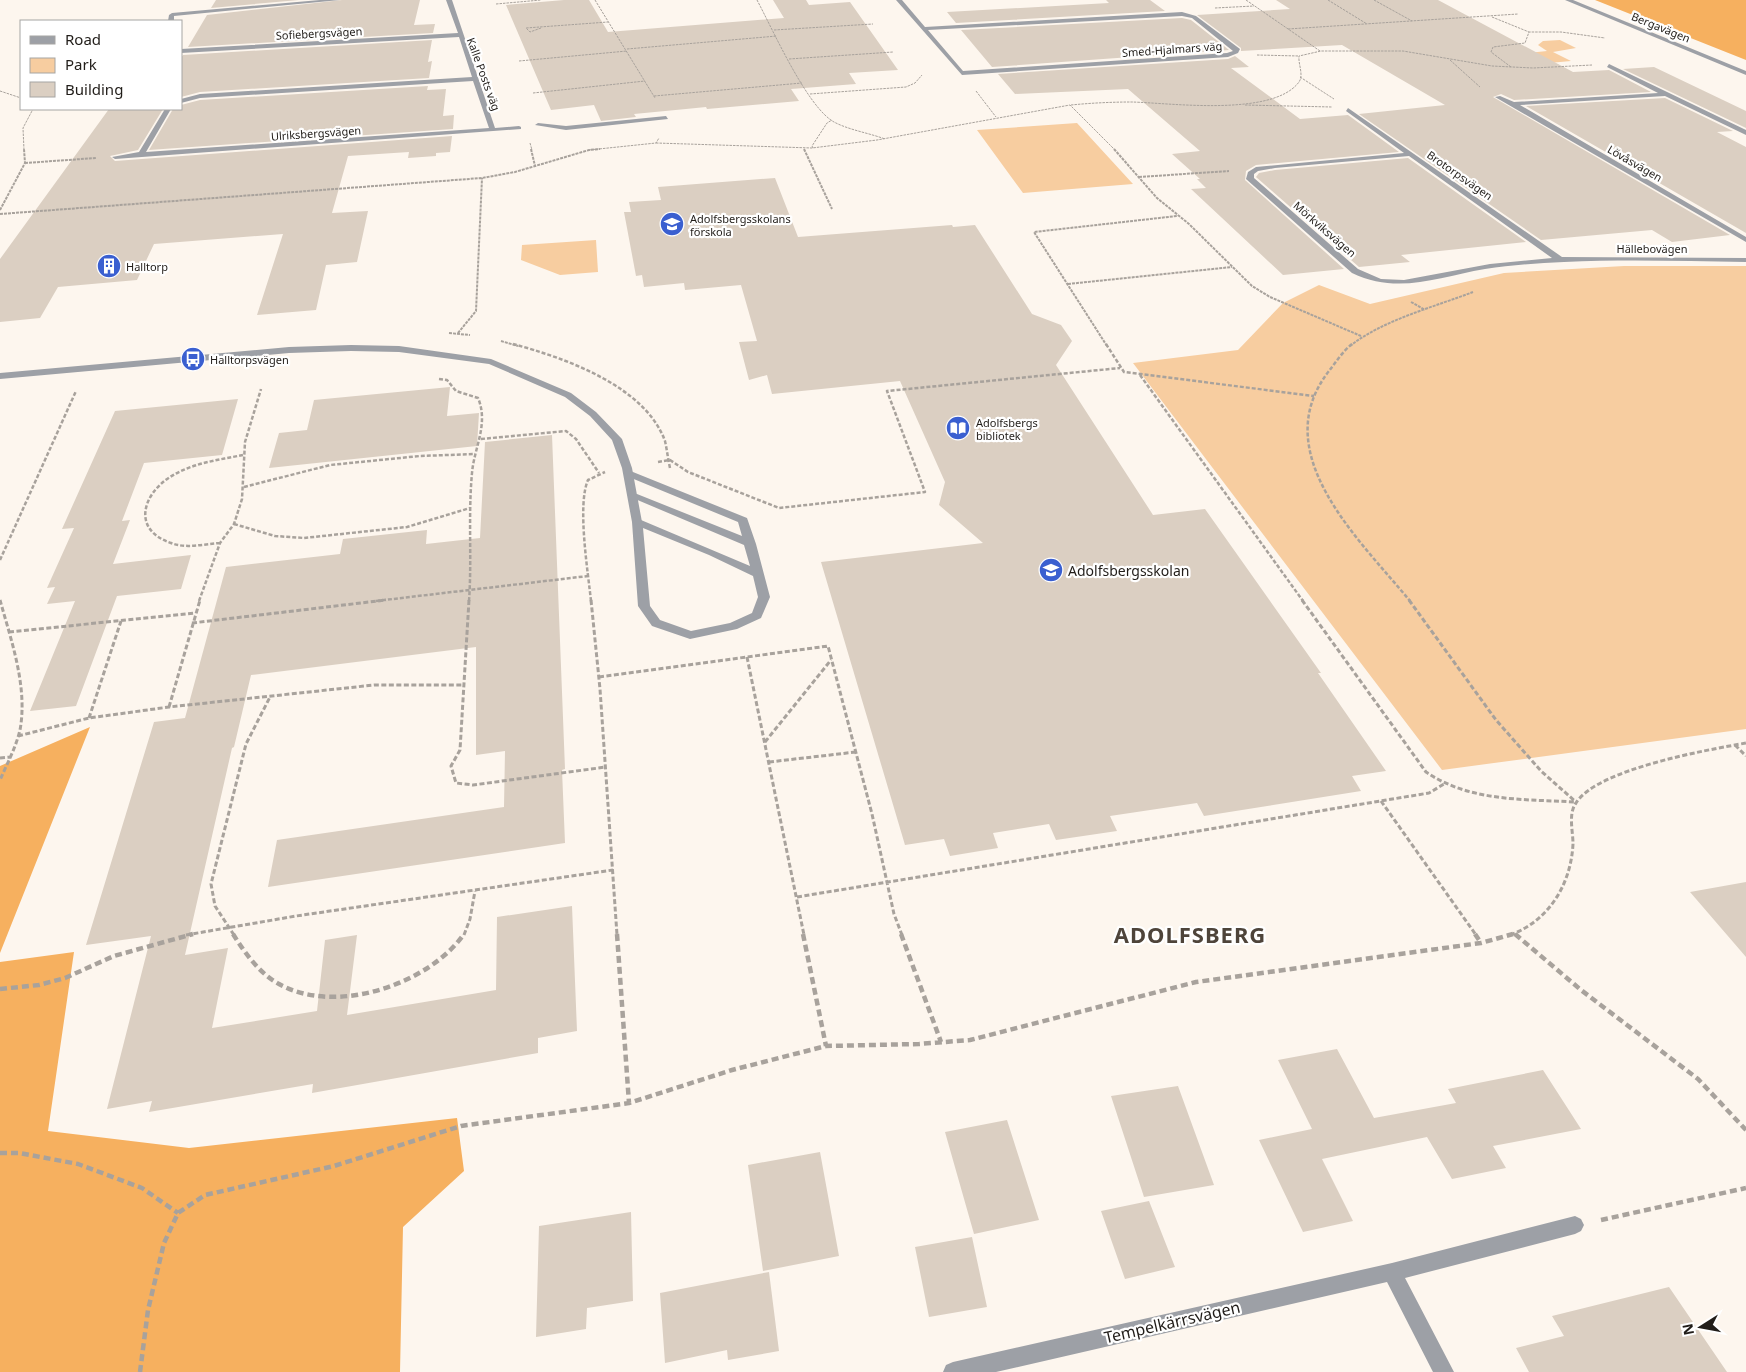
<svg xmlns="http://www.w3.org/2000/svg" width="1746" height="1372" font-family="'Noto Sans',sans-serif">
<rect width="100%" height="100%" fill="#fdf6ee"/>
<path fill="#f7cda0" d="M1560 40 1576 48 1553 52 1571 61 1549 63 1528 53 1547 51 1538 45 1543 41Z
M1077 123 1133 184 1023 193 977 130Z
M596 240 598 272 560 275 521 260 522 245Z
M1624 266H1746V729L1442 770 1133 363 1238 350 1283 303 1319 285 1370 304 1504 273Z"/>
<path fill="#f6b05f" d="M1595 0H1746V60Z
M90 727 0 953V766Z
M74 952 48 1131 189 1148 457 1118 464 1171 403 1227 400 1372H0V962Z"/>
<path fill="#dbcfc2" d="M216 0H299L211 8Z
M342 0H420L414 25 435 24 433 33 188 47 207 15Z
M564 0H589L608 32 784 18 773 0H806L809 5 850 2 898 70 849 73 856 84 791 89 799 101 707 109 706 107 686 109 634 114 636 117 601 121 594 105 551 110 506 5Z
M1106 0H1150L1165 11 956 23 947 12 1109 3Z
M1276 0H1438L1573 72 1609 70 1651 92 1514 100 1501 94 1493 97 1730 235 1672 242 1652 230 1541 240 1359 114 1445 105 1342 45 1241 51V48L1197 15 1290 9Z
M1182 18 1191 20 1229 50 992 67 961 30Z
M432 40 428 62 432 61 429 78 200 92 181 97V58L183 55Z
M1235 56 1249 67 1231 68 1300 119 1348 115 1399 152 1256 165 1246 171 1245 180 1344 269 1283 275 1191 189 1206 188 1197 179H1200L1172 154 1200 151 1128 89 1015 94 998 74 1228 59Z
M1654 67 1746 111V128L1623 69Z
M428 86 427 90 446 89 443 116 454 115 453 129 149 150 173 109H181V105L200 100Z
M1665 98 1733 131 1717 132 1746 147V233L1526 106Z
M109 109H163L138 150 110 156 115 161 452 136 450 152 436 153V156L408 158 409 152 348 156 332 213 368 211 357 262 326 265 316 310 257 315 283 234 154 244 137 280 58 287 40 318 0 322V259Z
M1408 158 1526 242 1401 255 1410 262 1359 267 1256 177 1259 173 1275 170Z
M775 178 798 237 952 225 953 227 975 225 1032 314 1061 325 1072 341 1056 365 1153 515 1205 509 1321 673H1318L1386 771 1352 776 1361 791 1204 816 1197 803 1110 816 1117 831 1056 840 1049 824 993 833 998 848 950 856 944 839 905 845 821 562 983 543 939 505 945 482 900 381 772 394 767 375 749 380 739 342 757 341 741 285 685 290 684 283 644 287 642 275 636 276 624 212H631L629 202 661 200 658 187Z
M450 387 447 416 479 413 477 446 269 468 279 433 307 430 314 400Z
M238 399 222 455 144 463 122 521 130 520 113 564 191 555 181 589 117 596 76 706 30 711 75 601 47 604 55 587 47 588 74 528 62 529 115 411Z
M552 435 565 769 562 770 565 843 268 887 277 840 504 807 505 751 476 755V647L251 675 234 747 232 748 185 955 228 948 212 1028 317 1011 325 940 357 935 347 1015 496 990 497 917 572 906 577 1031 538 1038V1053L312 1093 313 1084 149 1112 152 1101 107 1109 151 936 86 945 154 722 185 718 226 567 340 554 343 539 427 530 426 544 480 538 485 442Z
M1746 882V957L1690 892Z
M1337 1049 1374 1118 1456 1103 1448 1089 1543 1070 1581 1129 1493 1146 1506 1168 1452 1179 1427 1137 1322 1159 1353 1221 1303 1232 1259 1140 1312 1129 1278 1060Z
M1178 1086 1214 1185 1144 1197 1111 1096Z
M1007 1120 1039 1220 974 1234 945 1132Z
M820 1152 839 1256 763 1271 748 1165Z
M1149 1201 1175 1267 1125 1279 1101 1211Z
M631 1212 633 1301 587 1308 586 1329 536 1337 539 1226Z
M972 1237 987 1307 929 1317 915 1247Z
M769 1272 779 1351 728 1360 727 1350 665 1363 660 1293Z
M1669 1287 1727 1372H1529L1516 1348 1564 1336 1552 1316Z"/>
<g fill="none" stroke-linecap="round" stroke-linejoin="round">
<path stroke="#a8a29c" stroke-width="1" stroke-dasharray="2.5 1" stroke-linecap="butt" d="M595 0 655 98
M757 0C773 30 807 107 834 122 849 130 869 133 885 139
M1246 0 1320 51
M1328 0 1367 24
M1374 0 1412 21
M496 4 541 0
M1215 8 1254 6
M1492 17 1529 32
M541 28 530 32 526 28 608 22
M1288 29 1518 14
M774 30 873 24
M627 49 777 36
M1257 55 1299 56
M789 59 893 52
M1450 60 1480 87
M519 61 627 51
M1511 67 1491 52 1493 47 1525 43 1529 32H1561L1605 38
M1300 77 1334 99
M0 91 21 98
M976 91 996 117
M533 93 645 81
M810 94 906 87 915 83 922 75
M654 96 802 83
M1071 105C1091 103 1112 102 1132 102 1171 103 1273 117 1299 82 1304 75 1298 64 1299 56L1321 51H1403L1492 66 1533 68 1592 65
M1245 105 1332 107
M530 143 532 150
M656 143 812 148 877 140 1070 105 1115 150
M813 148 812 146 827 123 832 120
M24 150 23 128 33 109
M589 150 656 143 659 138"/>
<path stroke="#a8a29c" stroke-width="2" stroke-dasharray="3 1" stroke-linecap="butt" d="M531 149 535 166
M804 149 832 209
M1114 149 1157 198 1189 224 1252 286 1270 297 1361 336
M25 163 96 158
M1139 177 1229 171
M0 210 25 163 24 149
M0 214 482 178 515 172 589 150 600 149
M1068 284 1232 267
M1411 302 1425 310
M449 333 470 335
M458 333 476 311 482 178
M501 341 518 346
M1107 346 1034 232 1177 216
M1350 346C1383 320 1434 307 1473 292"/>
<path stroke="#a8a29c" stroke-width="2.5" stroke-dasharray="4 2" stroke-linecap="butt" d="M513 344C565 358 645 386 665 441 667 450 668 459 670 468
M1106 344 1124 372 1314 396
M1352 344C1343 351 1336 362 1329 371 1265 453 1360 540 1410 601
M1140 375 1303 601
M439 379 447 380 456 391 478 398C489 424 474 448 472 473 468 516 472 559 469 601
M481 439 566 431 576 439 599 473
M658 462 670 460 688 472 779 508 925 492 887 391 1120 368
M244 487 330 465 420 456 475 454
M234 524 275 536 304 538 407 527 470 508
M220 543C204 544 186 549 171 543 132 530 142 495 170 477 192 463 218 460 243 455
M0 560 76 391
M199 601 220 543 234 524 242 499 245 442 261 389
M376 601 588 576
M591 601C588 572 577 505 588 480L605 472"/>
<path stroke="#a8a29c" stroke-width="3" stroke-dasharray="5 2.5" stroke-linecap="butt" d="M0 600C11 640 28 687 20 730 16 747 7 764 0 780
M469 600 460 750 451 766 456 783 473 785 606 767
M591 600 600 689 617 935
M1302 600 1426 772C1470 802 1524 799 1575 802
M1409 600 1496 720 1541 771 1576 802
M192 623 386 600
M9 632 195 613
M747 657 804 935
M599 677 828 646 872 814 894 914 902 935
M169 707 200 600
M89 718 121 621
M18 736 89 718 169 707 374 685H465
M765 742 831 660
M1735 745 1746 756
M0 758 11 757
M769 762 856 752
M1381 801 1476 935
M797 897 1429 793 1444 784
M1515 934 1517 935
M186 935 296 916 613 870
M234 935 215 906 211 884 246 744 270 697
M464 935 470 919 475 891
M1510 935C1549 921 1571 884 1573 844 1573 831 1568 814 1576 803 1597 769 1707 750 1746 743"/>
<path stroke="#a8a29c" stroke-width="4.5" stroke-dasharray="7 4" stroke-linecap="butt" d="M233 934C245 953 259 973 279 984 336 1016 429 984 464 934
M617 934 629 1103
M803 934 826 1046
M901 934 941 1042
M1475 934 1481 943
M1515 934 1581 990 1698 1079 1746 1130
M0 989 39 985 65 978 114 956 193 934
M0 1153H19L78 1164 142 1188 178 1213
M1601 1220 1746 1188
M140 1372 148 1310 164 1243 178 1213 205 1195 334 1166 461 1126 629 1103 732 1070 826 1046 919 1044 970 1040 1196 982 1481 943 1513 934"/>
<path fill="#9da0a6" fill-rule="evenodd" d="M666 116 668 119 566 130 535 125 538 123 566 126Z
M628 470 747 518 756 544 770 597 761 618 737 629 690 639 652 626 638 606 632 522 633 520H641L750 566 744 545 628 496 629 494H637L742 536 738 522 624 475V471ZM643 528 709 555 753 576 758 597 752 613 730 623 691 631 660 620 650 606Z"/>
<path fill="#9da0a6" fill-rule="evenodd" d="M320 0H340L174 16V21H168L169 15 172 13Z
M446 0H452L495 128 519 126 521 127V129L115 159 112 157 139 152 165 109H171L146 152 489 128 473 81 200 98 181 103V99L200 94 472 77 459 37 181 53V49L458 33Z
M896 0H902L925 27 1182 12 1196 16 1240 49 1238 53 1228 57 962 75ZM1182 16 1192 18 1233 51 1227 53 963 71 928 30Z
M1609 64 1746 130V135L1665 96 1520 105 1746 237V242L1495 97 1500 96 1514 102 1658 93 1607 67Z
M1348 108 1562 257 1746 258V262C1685 261 1625 259 1564 262 1538 263 1511 265 1485 269 1438 277 1398 295 1352 273L1246 179 1248 172 1256 167 1404 153 1346 111ZM1409 156 1552 258 1490 264 1404 280 1381 279 1358 269 1254 178V174L1258 171 1275 168Z
M1575 1216 1581 1219 1584 1225 1581 1231 1575 1234 1405 1278 1454 1372H1433L1387 1282 996 1372H943L946 1365 953 1362 1392 1263Z"/>
<path fill="#9da0a6" fill-rule="evenodd" d="M1565 0H1573L1746 71V75Z
M351 345 399 346 491 359 571 393 596 412 622 439 632 468 642 522 637 525 632 522 622 468 612 440 590 416 565 397 489 364 399 352 351 351 289 353 0 379V373L289 347Z"/>
</g>
<defs>
<g id="school-disc" transform="scale(1.25)"><circle r="9.5" fill="#3a5fd0" stroke="#fff"/><path d="M0-5L7-2L0 1L-7-2ZM-4 1L0 2.5L4 1V4Q0 6-4 4Z" fill="#fff"/></g>
<g id="building-disc" transform="scale(1.25)"><circle r="9.5" fill="#3a5fd0" stroke="#fff"/><path d="M-4-6H4V6H1V3H-1V6H-4ZM-2.5-4.3h1.7v1.8h-1.7ZM.8-4.3h1.7v1.8H.8ZM-2.5-1h1.7V.8h-1.7ZM.8-1h1.7V.8H.8Z" fill="#fff"/></g>
<g id="bus-disc" transform="scale(1.25)"><circle r="9.5" fill="#3a5fd0" stroke="#fff"/><path d="M-5-6H5V4H4V6H2V4H-2V6H-4V4H-5ZM-3.5-4V0h7V-4ZM-3.5 1.2v1.5H-2V1.2ZM2 1.2v1.5H3.5V1.2Z" fill="#fff"/></g>
<g id="library-disc" transform="scale(1.25)"><circle r="9.5" fill="#3a5fd0" stroke="#fff"/><path d="M-6-4Q-3-5.5-.7-3.5V5Q-3 3-6 4ZM6-4Q3-5.5 .7-3.5V5Q3 3 6 4Z" fill="#fff"/></g>
</defs>
<g fill-rule="evenodd">
<use href="#school-disc" x="672" y="224"/>
<use href="#building-disc" x="109" y="266"/>
<use href="#bus-disc" x="193" y="359"/>
<use href="#library-disc" x="958" y="428"/>
<use href="#school-disc" x="1051" y="570"/>
</g>
<g text-anchor="middle" dominant-baseline="central" stroke-width="4.5" stroke-linejoin="round" paint-order="stroke">
<g font-size="11" fill="#211d19" stroke="#fff">
<text transform="translate(1661 27) rotate(22)">Bergavägen</text>
<text transform="translate(319 33) rotate(-3)">Sofiebergsvägen</text>
<text transform="translate(1172 49) rotate(-4)">Smed-Hjalmars väg</text>
<text transform="translate(484 74) rotate(70)">Kalle Posts väg</text>
<text transform="translate(316 133) rotate(-4)">Ulriksbergsvägen</text>
<text transform="translate(1635 163) rotate(30)">Lövåsvägen</text>
<text transform="translate(1460 175) rotate(35)">Brotorpsvägen</text>
<text transform="translate(1325 229) rotate(41)">Mörkviksvägen</text>
<text x="1652" y="248">Hällebovägen</text>
</g>
<g font-size="11" fill="#211d19" stroke="#fff" text-anchor="start">
<text x="690" y="218">Adolfsbergsskolans<tspan x="690" dy="13">förskola</tspan></text>
<text x="126" y="266">Halltorp</text>
<text x="210" y="359">Halltorpsvägen</text>
<text x="976" y="422">Adolfsbergs<tspan x="976" dy="13">bibliotek</tspan></text>
</g>
<g font-size="14" fill="#211d19" stroke="#fff" text-anchor="start">
<text x="1068" y="570">Adolfsbergsskolan</text>
</g>
<g font-size="16" fill="#211d19" stroke="#fff">
<text transform="translate(1172 1322) rotate(-13)">Tempelkärrsvägen</text>
</g>
<g font-size="22" font-weight="bold" letter-spacing="1" fill="#4e443a" stroke="#fff">
<text x="1190" y="934">ADOLFSBERG</text>
</g>
</g>
<rect x="20" y="20" width="162" height="90" fill="#ffffff" stroke="#a6a5a3"/>
<rect x="30" y="36" width="25" height="8" fill="#9da0a6" stroke="#a6a5a3"/>
<text x="65" y="45" font-size="15" fill="#211d19">Road</text>
<rect x="30" y="58" width="25" height="15" fill="#f7cda0" stroke="#a6a5a3"/>
<text x="65" y="70" font-size="15" fill="#211d19">Park</text>
<rect x="30" y="82" width="25" height="15" fill="#dbcfc2" stroke="#a6a5a3"/>
<text x="65" y="95" font-size="15" fill="#211d19">Building</text>
<g transform="translate(1701 1327) rotate(259)" stroke="#ffffff" stroke-width="4" paint-order="stroke">
<path d="M0-4L9 19L0 12L-9 19Z" fill="#211d19"/>
<text y="-8" font-size="14" font-weight="bold" text-anchor="middle" fill="#211d19">N</text>
</g>
</svg>
